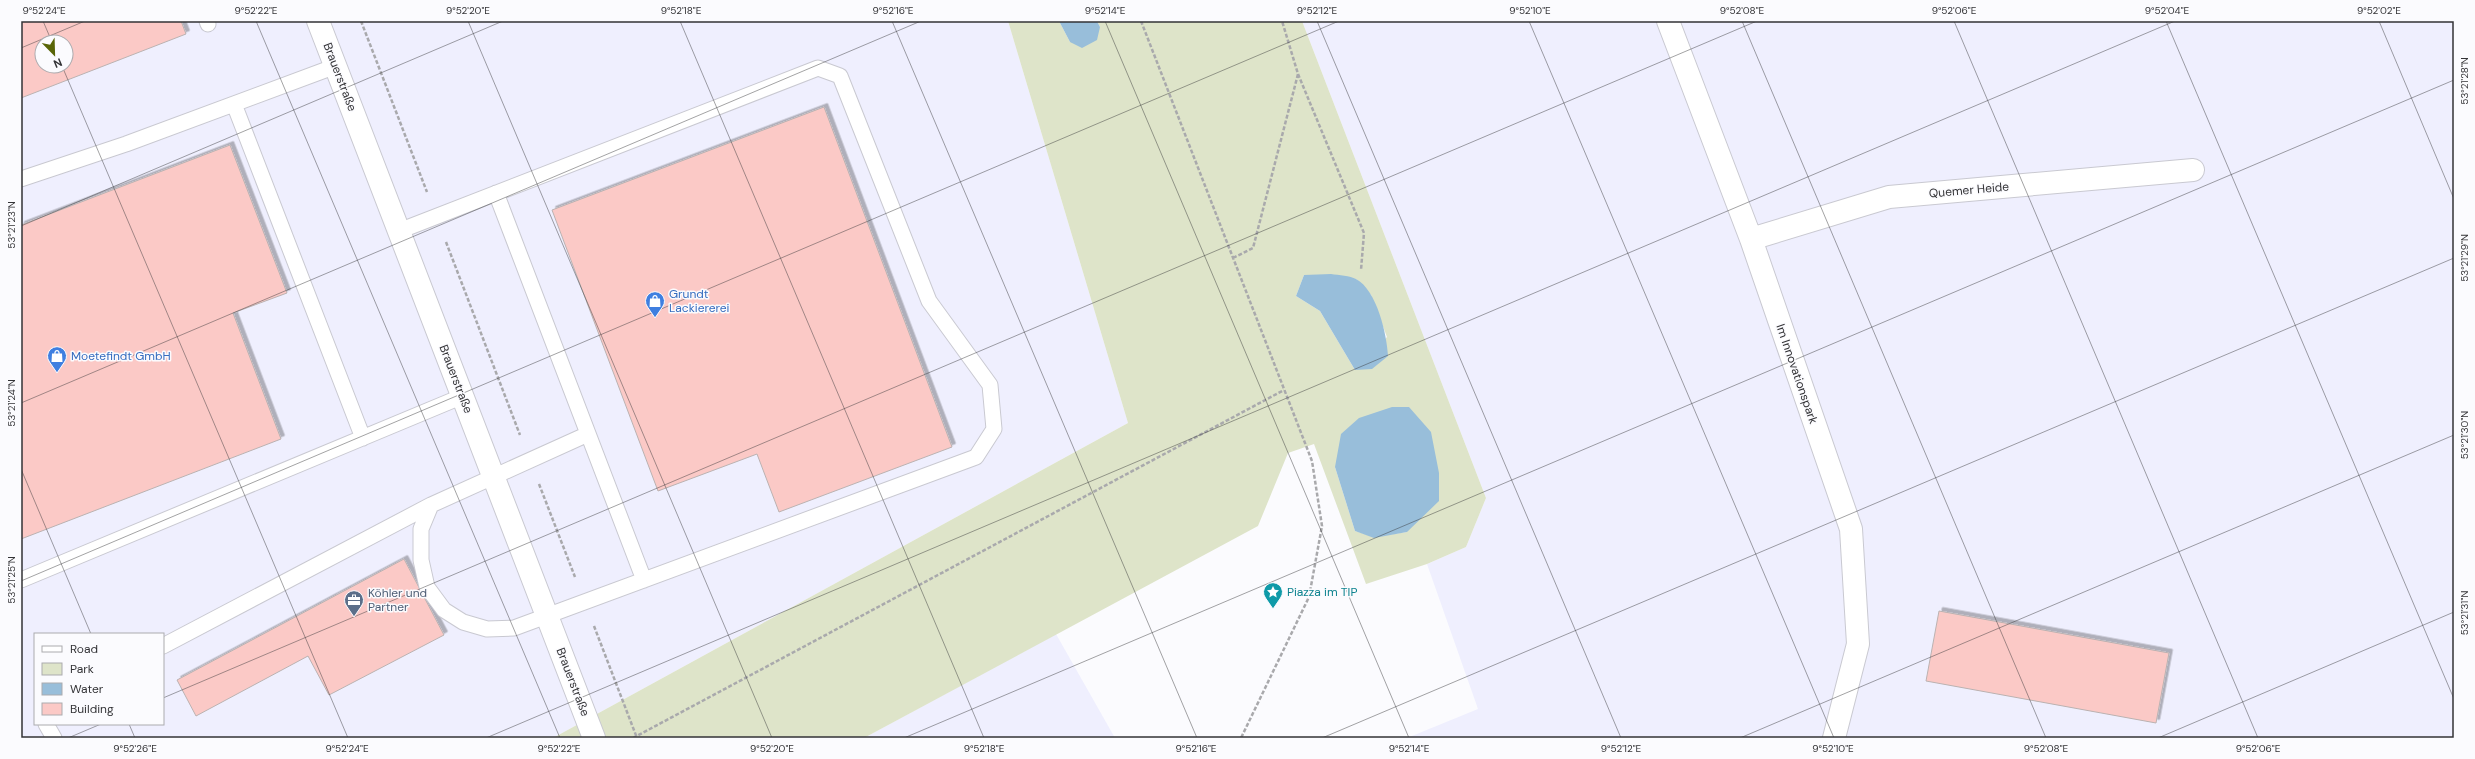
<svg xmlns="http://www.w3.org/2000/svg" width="2475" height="759" font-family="'DM Sans',sans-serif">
<defs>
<filter id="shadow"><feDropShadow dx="3.5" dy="-3.5" stdDeviation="0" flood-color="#0004"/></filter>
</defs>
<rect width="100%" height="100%" fill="#fbfbfe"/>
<path fill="#efeffe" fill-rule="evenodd" d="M21 21H1008L1128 423 553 738H21ZM42 42H66V66H42ZM35 634H163V724H35Z
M1302 21H2454V738H1407L1478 709 1427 564 1466 547 1486 498Z
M1056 634 1115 738H864Z"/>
<path fill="#dee4c9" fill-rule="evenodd" d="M1008 21H1059L1070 42 1100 27 1097 21H1302L1486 498 1466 547 1427 564 1366 584 1314 444 1288 453 1258 526 864 738H553L1128 423ZM1304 275 1356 279 1371 295 1387 337 1355 370 1320 311 1296 296ZM1335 467 1407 532 1374 537 1355 531Z"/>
<path fill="#98beda" d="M1059 21H1097L1100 27 1097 40 1082 48 1070 42Z
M1331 274C1339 275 1350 276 1356 279 1377 290 1387 335 1388 356L1372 369 1355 370 1320 311 1296 296 1304 275Z
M1392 407H1409L1431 432 1439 473V501L1407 532 1374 538 1355 531 1335 467 1341 434 1359 418Z"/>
<path fill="#fbc9c6" stroke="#bbb2b1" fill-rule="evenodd" filter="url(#shadow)" d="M21 21H181L186 34 21 98ZM42 42H66V66H42Z
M824 107 952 447 779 512 757 454 658 491 552 210Z
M230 145 287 293 233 313 281 439 21 539V225Z
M404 559 444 635 329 695 308 656 196 716 177 680Z
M1939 611 2169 653 2156 723 1926 681Z"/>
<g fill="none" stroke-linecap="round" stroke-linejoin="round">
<g stroke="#c9c9d1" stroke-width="17">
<path id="lane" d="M207 21 208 24
M234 104 363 438
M21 179 126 144 336 66
M496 193 644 580
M399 231 818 68 840 76 929 301 990 385 994 429 976 457 514 628 487 629 463 622 444 610 427 587 421 560V529L431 505 588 434
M21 580 463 396
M163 646 431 505
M46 724 54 738"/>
</g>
<g stroke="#c9c9d1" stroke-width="24">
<path id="street" d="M318 21 594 738
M1668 21 1751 239 1851 529 1858 644 1834 738
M1751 239 1889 197 2193 170"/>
</g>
<path stroke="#a9a9ac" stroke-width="2.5" stroke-dasharray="4 2" stroke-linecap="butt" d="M361 21 427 192
M1141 21 1312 461 1322 526 1309 597 1241 738
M1298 74 1364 233 1361 270
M446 242 520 435
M1233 258 1253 248 1298 74 1282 21
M539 484 575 577
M594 626 637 738
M633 738 1284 390"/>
<use href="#lane" stroke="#fff" stroke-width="15"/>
<use href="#street" stroke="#fff" stroke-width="22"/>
</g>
<path fill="none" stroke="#333336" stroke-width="1" stroke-opacity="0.45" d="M43 21 52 42M256 21 560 738M468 21 772 738M680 21 984 738M892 21 1197 738M1105 21 1409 738M1317 21 1621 738M1529 21 1834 738M1742 21 2046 738M1954 21 2258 738M2166 21 2454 699M2379 21 2454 199M21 48 85 21M62 66 348 738M21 226 503 21M21 403 921 21M21 469 91 634M21 581 1339 21M163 698 1757 21M129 724 135 738M68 738 101 724M486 738 2175 21M904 738 2454 80M1322 738 2454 258M1740 738 2454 435M2158 738 2454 612"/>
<defs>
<g id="shop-pin" transform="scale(1)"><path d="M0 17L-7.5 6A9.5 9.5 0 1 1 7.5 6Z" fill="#3f7fe0" stroke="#fbfbfe"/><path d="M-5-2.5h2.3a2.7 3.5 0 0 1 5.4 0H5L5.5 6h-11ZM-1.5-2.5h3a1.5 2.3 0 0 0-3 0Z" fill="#fff"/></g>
<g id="sight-pin" transform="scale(1)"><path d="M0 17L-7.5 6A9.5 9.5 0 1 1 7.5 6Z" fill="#0f9aa8" stroke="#fbfbfe"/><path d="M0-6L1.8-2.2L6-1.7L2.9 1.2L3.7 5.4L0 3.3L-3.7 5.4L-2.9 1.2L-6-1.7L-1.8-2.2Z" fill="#fff"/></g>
<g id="office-pin" transform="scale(1)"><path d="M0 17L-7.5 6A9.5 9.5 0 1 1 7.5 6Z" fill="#5c6f8a" stroke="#fbfbfe"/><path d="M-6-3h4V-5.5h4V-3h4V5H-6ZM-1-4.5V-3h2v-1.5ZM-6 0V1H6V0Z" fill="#fff"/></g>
</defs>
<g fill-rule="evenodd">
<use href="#shop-pin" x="655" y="301"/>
<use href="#shop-pin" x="57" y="356"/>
<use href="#sight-pin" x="1273" y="592"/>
<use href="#office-pin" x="354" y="600"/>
</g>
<g text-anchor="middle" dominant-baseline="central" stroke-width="3" stroke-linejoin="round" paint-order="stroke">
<g font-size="12" fill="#333336" stroke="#fbfbfe">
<text transform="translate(340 77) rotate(69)">Brauerstraße</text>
<text transform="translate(1969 190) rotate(-5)">Quemer Heide</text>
<text transform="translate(1797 374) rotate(71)">Im Innovationspark</text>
<text transform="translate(456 379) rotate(69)">Brauerstraße</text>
<text transform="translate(573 682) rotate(69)">Brauerstraße</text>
</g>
<g font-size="12" fill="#366cbe" stroke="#fbfbfe" text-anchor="start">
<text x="669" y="294">Grundt<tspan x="669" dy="14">Lackiererei</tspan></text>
<text x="71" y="356">Moetefindt GmbH</text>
</g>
<g font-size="12" fill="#0d838f" stroke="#fbfbfe" text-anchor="start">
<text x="1287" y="592">Piazza im TIP</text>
</g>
<g font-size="12" fill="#4e5e75" stroke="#fbfbfe" text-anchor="start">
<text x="368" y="593">Köhler und<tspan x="368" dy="14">Partner</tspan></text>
</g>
</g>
<rect width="2475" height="759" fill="none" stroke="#fbfbfe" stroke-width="44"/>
<rect x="34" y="633" width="130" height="92" fill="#fbfbfe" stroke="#ababae"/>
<rect x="42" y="646" width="20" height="6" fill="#ffffff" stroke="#ababae"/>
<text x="70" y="653" font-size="12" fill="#333336">Road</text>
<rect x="42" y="663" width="20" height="12" fill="#dee4c9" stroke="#ababae"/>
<text x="70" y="673" font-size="12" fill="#333336">Park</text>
<rect x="42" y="683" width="20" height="12" fill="#98beda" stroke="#ababae"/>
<text x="70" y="693" font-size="12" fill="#333336">Water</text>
<rect x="42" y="703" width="20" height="12" fill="#fbc9c6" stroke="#ababae"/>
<text x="70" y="713" font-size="12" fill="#333336">Building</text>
<g transform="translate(54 54) rotate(157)"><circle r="19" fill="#fbfbfe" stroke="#ababae"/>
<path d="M0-3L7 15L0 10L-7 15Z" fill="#596508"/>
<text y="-6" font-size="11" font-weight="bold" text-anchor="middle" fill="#333336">N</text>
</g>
<rect x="22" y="22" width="2431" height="715" fill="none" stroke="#333336" stroke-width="1.5"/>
<g font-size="10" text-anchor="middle" fill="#333336">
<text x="44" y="14">9°52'24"E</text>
<text x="256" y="14">9°52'22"E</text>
<text x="468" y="14">9°52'20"E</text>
<text x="681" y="14">9°52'18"E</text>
<text x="893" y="14">9°52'16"E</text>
<text x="1105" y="14">9°52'14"E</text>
<text x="1317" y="14">9°52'12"E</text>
<text x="1530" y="14">9°52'10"E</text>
<text x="1742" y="14">9°52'08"E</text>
<text x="1954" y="14">9°52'06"E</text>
<text x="2167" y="14">9°52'04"E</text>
<text x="2379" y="14">9°52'02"E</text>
<text transform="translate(2464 81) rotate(-90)" y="4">53°21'28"N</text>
<text transform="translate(11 225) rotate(-90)" y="4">53°21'23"N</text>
<text transform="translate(2464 258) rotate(-90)" y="4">53°21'29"N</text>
<text transform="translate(11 403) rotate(-90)" y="4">53°21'24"N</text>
<text transform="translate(2464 435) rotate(-90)" y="4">53°21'30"N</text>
<text transform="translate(11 580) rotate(-90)" y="4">53°21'25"N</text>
<text transform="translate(2464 613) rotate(-90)" y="4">53°21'31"N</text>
<text x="135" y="752">9°52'26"E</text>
<text x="347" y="752">9°52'24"E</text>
<text x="559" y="752">9°52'22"E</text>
<text x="772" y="752">9°52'20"E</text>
<text x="984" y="752">9°52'18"E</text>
<text x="1196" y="752">9°52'16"E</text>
<text x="1409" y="752">9°52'14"E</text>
<text x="1621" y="752">9°52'12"E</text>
<text x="1833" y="752">9°52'10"E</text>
<text x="2046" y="752">9°52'08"E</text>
<text x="2258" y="752">9°52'06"E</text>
</g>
</svg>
